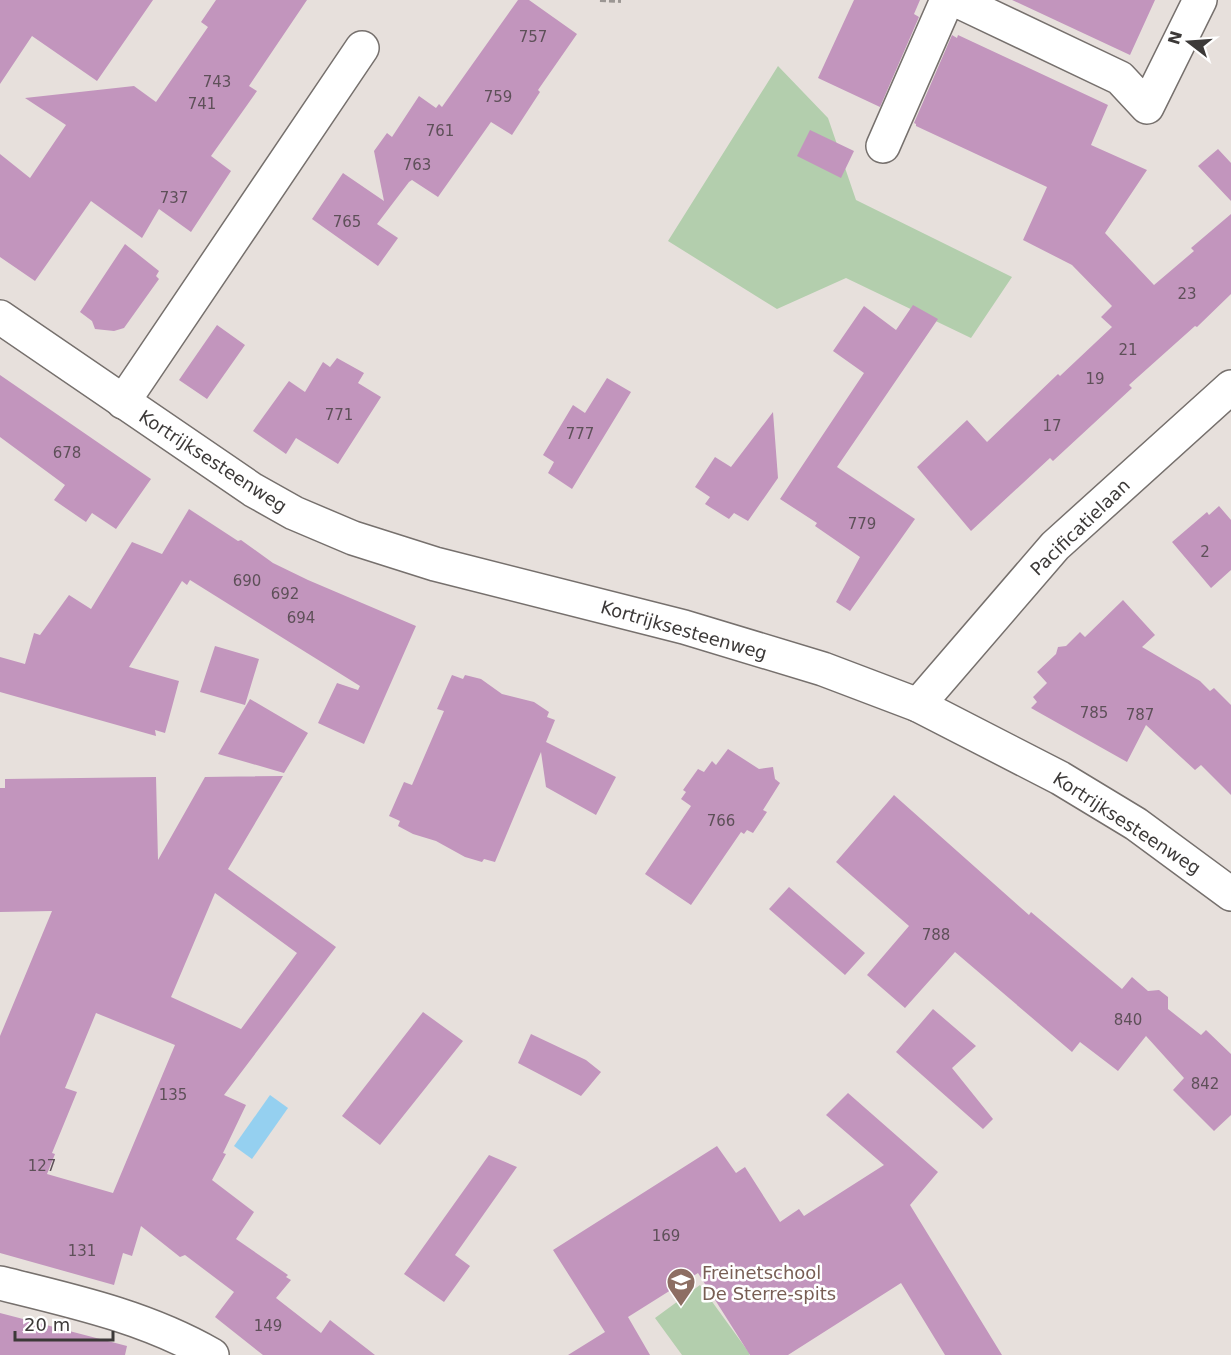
<svg xmlns="http://www.w3.org/2000/svg" width="1231" height="1355" font-family="'DejaVu Sans',sans-serif">
<rect width="100%" height="100%" fill="#e7e0dc"/>
<path fill="#b3cead" d="M778 66 828 118 856 200 1012 277 971 338 846 278 777 309 668 241Z
M700 1285 750 1354 749 1355H682L655 1318Z"/>
<path fill="#95d0f0" d="M270 1095 288 1108 252 1159 234 1146Z"/>
<path fill="#c295bd" fill-rule="evenodd" d="M0 0H153L97 81 32 36 0 84Z
M216 0H307L249 86 257 91 211 156 231 171 191 232 159 209 142 238 91 201 35 281 0 257V154L30 178 66 125 25 98 134 86 156 102 208 27 201 22Z
M518 0H529L577 34 538 90 540 92 512 135 491 122 438 197 412 180 409 182 377 224 398 238 378 266 312 219 343 173 384 201 374 151 387 133 392 137 419 96 436 108 439 104 442 107Z
M854 0H920L914 14 919 17 880 107 818 78Z
M1012 0H1155L1130 55Z
M952 35 957 38 958 35 1108 105 1091 145 1147 170 1105 233 1154 285 1194 251 1191 248 1231 214V294L1197 327 1195 326 1129 385 1132 388 1053 461 1050 458 971 531 917 467 967 420 987 442 1058 374 1060 376 1112 327 1101 317 1112 306 1072 265 1023 240 1047 187 916 126V124L914 123Z
M810 130 854 151 841 178 797 156Z
M1218 149 1231 163V201L1198 166Z
M125 244 159 271 156 276 159 279 124 328 114 331 95 329 92 321 80 312Z
M913 305 938 319 837 467 915 519 850 611 836 602 860 557 815 526 817 523 780 499 864 373 833 351 864 306 896 330Z
M217 325 245 345 207 399 179 380Z
M337 358 364 373 358 383 381 397 338 464 296 438 286 454 253 431 289 381 305 392 323 362 330 367Z
M0 375 151 479 116 529 92 513 86 522 54 500 65 485 0 437Z
M607 378 631 392 572 489 548 473 554 462 543 455 573 405 585 413Z
M773 412 778 478 748 521 734 513 729 519 705 504 710 497 695 487 715 457 731 467Z
M1219 506 1231 520V570L1211 588 1172 542 1207 512 1209 515Z
M189 509 238 541 241 540 273 563 308 580 416 626 364 744 318 723 337 683 358 690 360 686 190 580 187 585 182 581 129 667 179 681 165 733 155 730 156 736 0 692V657L25 664 34 633 40 635 69 595 91 609 132 542 162 554Z
M1123 600 1155 635 1142 647 1200 681 1210 691 1214 688 1231 705V795L1201 765 1195 770 1146 725 1127 762 1031 708 1037 702 1033 697 1047 683 1037 672 1056 654 1058 647 1066 646 1080 632 1085 637Z
M215 646 259 659 245 705 200 692Z
M452 675 463 679 465 675 481 679 502 694 534 702 549 712 547 717 555 720 546 742 616 777 596 815 546 787 541 752 495 862 484 859 482 862 465 857 436 841 413 834 398 826 400 821 389 816 404 782 412 785 444 711 437 709Z
M250 699 308 733 284 773 218 754Z
M728 749 759 769 773 767 775 779 780 783 763 810 767 812 753 833 747 830 744 834 741 832 691 905 645 874 691 806 681 799 686 792 683 790 698 769 704 772 712 761 716 765Z
M283 776 228 869 336 947 224 1095 246 1105 223 1153 226 1154 212 1180 254 1212 236 1239 288 1275 286 1277 291 1280 276 1298 321 1333 330 1320 375 1355H263L215 1317 234 1292 185 1255 180 1257 141 1226 132 1256 123 1253 114 1285 0 1253V1036L52 911 0 912V788H5V779L156 777 158 860 205 777ZM215 893 297 953 241 1029 171 997ZM96 1013 175 1045 113 1193 47 1174 55 1154 52 1153 77 1092 65 1088Z
M894 795 1029 915 1031 912 1122 989 1132 977 1148 991 1159 990 1168 997V1009L1201 1035 1206 1030 1231 1054V1115L1214 1131 1173 1090 1184 1078 1146 1036 1118 1071 1080 1042 1072 1052 955 952 905 1008 867 975 909 926 836 862Z
M789 887 865 953 845 975 769 909Z
M933 1009 976 1046 952 1068 993 1119 983 1129 896 1052Z
M423 1012 463 1041 380 1145 342 1116Z
M531 1034 586 1060 601 1072 581 1096 518 1063Z
M848 1093 938 1172 910 1205 1002 1355H945L901 1283 788 1355H750L698 1273 628 1317 650 1355H568L605 1332 553 1250 717 1146 736 1173 745 1167 780 1222 799 1209 804 1216 884 1165 826 1115Z
M489 1155 517 1167 455 1255 470 1266 444 1302 404 1274Z
M0 1313 127 1346 125 1355H0Z"/>
<g fill="none" stroke-linecap="round" stroke-linejoin="round">
<g stroke="#76706d" stroke-width="36">
<path id="minor" d="M956 0 1120 78 1147 107 1200 0
M883 146 947 0
M123 402 362 48
M918 705 1055 546 1231 387
M0 1283C73 1301 146 1317 212 1355"/>
</g>
<g stroke="#76706d" stroke-width="36">
<path id="major" d="M0 317 253 490 294 513 353 538 435 564 684 627 823 669 918 705 1060 778 1136 824 1231 894"/>
</g>
<path stroke="#9b9693" stroke-width="4" stroke-dasharray="6 3" stroke-linecap="butt" d="M600 0 621 1"/>
<use href="#minor" stroke="#fff" stroke-width="33"/>
<use href="#major" stroke="#fff" stroke-width="33"/>
</g>
<defs>
<g id="school-pin" transform="scale(1.5)"><path d="M0 17L-7.5 6A9.5 9.5 0 1 1 7.5 6Z" fill="#8d6e63" stroke="#fff"/><path d="M0-5L7-2L0 1L-7-2ZM-4 1L0 2.5L4 1V4Q0 6-4 4Z" fill="#fff"/></g>
</defs>
<g fill-rule="evenodd">
<use href="#school-pin" x="681" y="1282"/>
</g>
<g text-anchor="middle" dominant-baseline="central" stroke-width="5" stroke-linejoin="round" paint-order="stroke">
<g font-size="15" fill="#5e5059">
<text x="533" y="37">757</text>
<text x="217" y="82">743</text>
<text x="498" y="97">759</text>
<text x="202" y="104">741</text>
<text x="440" y="131">761</text>
<text x="417" y="165">763</text>
<text x="174" y="198">737</text>
<text x="347" y="222">765</text>
<text x="1187" y="294">23</text>
<text x="1128" y="350">21</text>
<text x="1095" y="379">19</text>
<text x="339" y="415">771</text>
<text x="1052" y="426">17</text>
<text x="580" y="434">777</text>
<text x="67" y="453">678</text>
<text x="862" y="524">779</text>
<text x="1205" y="552">2</text>
<text x="247" y="581">690</text>
<text x="285" y="594">692</text>
<text x="301" y="618">694</text>
<text x="1094" y="713">785</text>
<text x="1140" y="715">787</text>
<text x="721" y="821">766</text>
<text x="936" y="935">788</text>
<text x="1128" y="1020">840</text>
<text x="1205" y="1084">842</text>
<text x="173" y="1095">135</text>
<text x="42" y="1166">127</text>
<text x="666" y="1236">169</text>
<text x="82" y="1251">131</text>
<text x="268" y="1326">149</text>
</g>
<g font-size="18" fill="#3c3938" stroke="#fff">
<text transform="translate(213 461) rotate(33)">Kortrijksesteenweg</text>
<text transform="translate(1080 527) rotate(-44)">Pacificatielaan</text>
<text transform="translate(684 630) rotate(16)">Kortrijksesteenweg</text>
<text transform="translate(1127 823) rotate(33)">Kortrijksesteenweg</text>
</g>
<g font-size="18" fill="#785e54" stroke="#fff" text-anchor="start">
<text x="702" y="1272">Freinetschool<tspan x="702" dy="21">De Sterre-spits</tspan></text>
</g>
</g>
<g transform="translate(1189 42) rotate(287)" stroke="#ffffff" stroke-width="4.5" paint-order="stroke">
<path d="M0-4.5L10 22L0 15L-10 22Z" fill="#3c3938"/>
<text y="-9" font-size="16" font-weight="bold" text-anchor="middle" fill="#3c3938">N</text>
</g>
<path d="M15 1331v9h98v-9" fill="none" stroke="#3c3938" stroke-width="3"/>
<text x="24" y="1331" font-size="18" fill="#3c3938" stroke="#ffffff" stroke-width="4.5" paint-order="stroke">20 m</text>
</svg>
